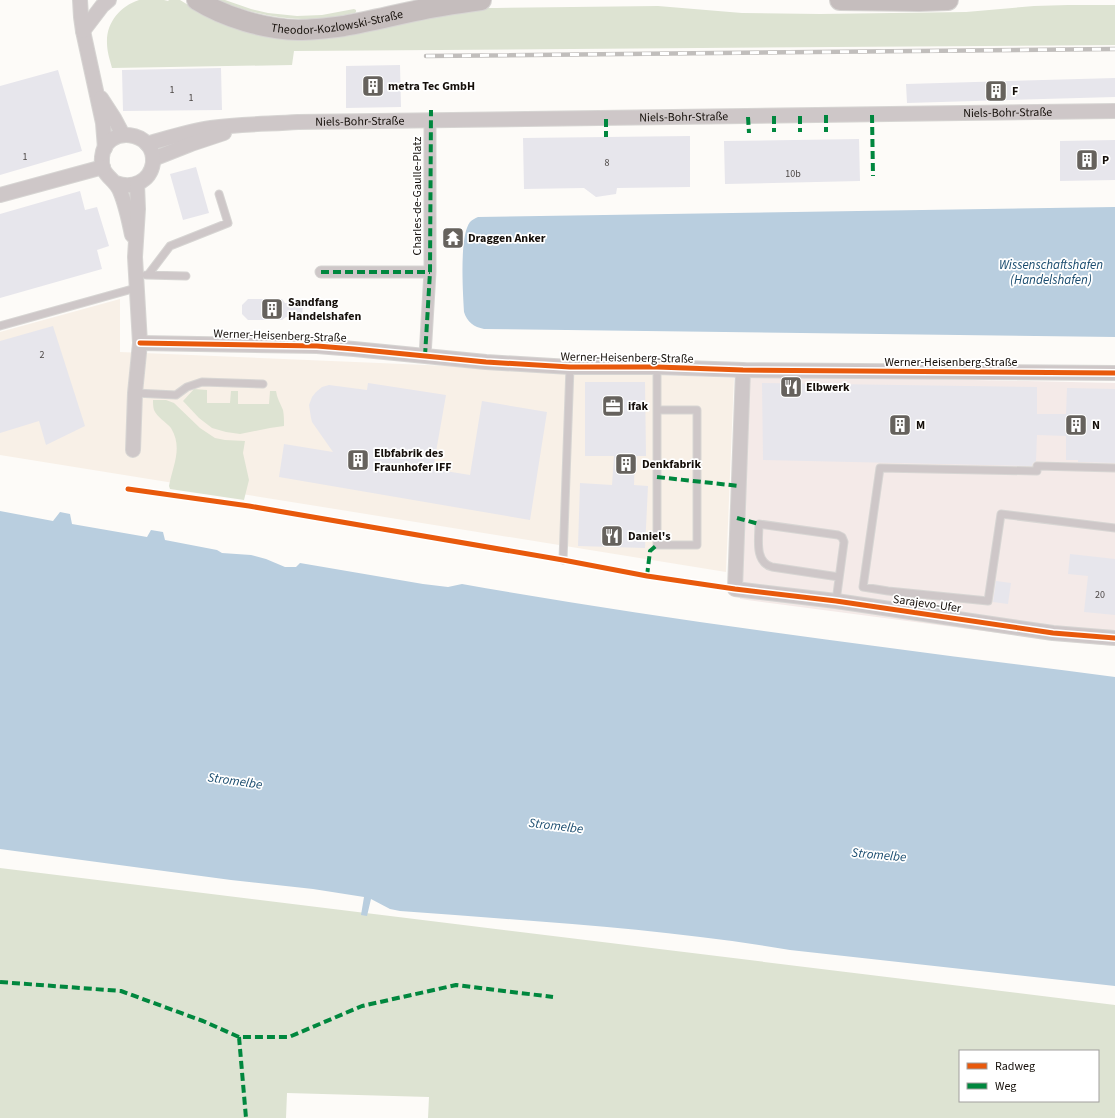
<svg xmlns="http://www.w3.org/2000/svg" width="1115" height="1118" font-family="'Source Sans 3',sans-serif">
<rect width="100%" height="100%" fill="#fdfbf8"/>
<path fill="#f8f0e7" d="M120 299V352L734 378 726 572 0 455V332Z"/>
<path fill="#f4eae8" d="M749 375 1115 383V646L1060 641 740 599Z"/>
<path fill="#dde3d2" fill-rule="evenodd" d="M139 0H164L168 1 169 0H180L198 11 371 29 482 8H496L658 6 742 13 820 14 966 12 1034 6 1068 5H1115V45L294 51 292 65 112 68C110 60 107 52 107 43 106 23 120 6 139 0Z
M218 0H225L251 9 268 13 297 16 322 15 354 9 356 10V12L355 13C344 15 332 19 321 19 286 21 250 14 218 0Z
M194 389 207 390V403H230L231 391H238V404H269L270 391H276C277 398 280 403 283 410 284 415 284 420 284 426L270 428 240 434 226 432 212 428 199 418 183 401Z
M153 400H166L174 403 200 428 215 438 225 440 245 441 243 453 249 480 244 500 170 489 169 486C173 465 183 448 171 428 166 422 157 417 154 410 153 407 153 403 153 400Z
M0 868 1115 1005V1118H428L429 1097 287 1093 286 1118H0ZM960 1051H1098V1101H960Z"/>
<path fill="#b9cedf" d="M1115 207V337L484 329C474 327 467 322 464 312 463 294 459 236 470 222 472 220 475 218 478 217Z
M0 511 53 521 60 512 70 514 72 524 147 537 151 530 163 532 165 540 217 550 222 553 251 555 266 559 285 567H296L300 563 423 584 448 587 462 584C678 622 897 649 1115 677V986L790 950C661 928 530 921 400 911L390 909 371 899 367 916 361 915 364 897 313 889 231 880 0 849Z"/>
<path fill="#e7e6ec" d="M400 65 401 107 346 108V66Z
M221 68 222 110 123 111 122 70Z
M58 70 82 151 0 175V86Z
M1115 78V97L907 103 906 84Z
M690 136V187L617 188 616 194 596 197 584 188 524 189 523 138Z
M859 139 860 181 725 184 724 141Z
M1115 140V180L1060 181V141Z
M196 167 209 213 183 220 170 174Z
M80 191 85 210 97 207 109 246 97 250 102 269 0 298V214Z
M248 299H282L285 303H303L302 318 286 317 282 320H248L242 314V305Z
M53 326 85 426 46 445 39 421 0 433V341Z
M585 382H645L646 456H635L634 485 648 486 645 548 578 546 580 483 612 485 614 456H585Z
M368 383 446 395 433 469 470 475 482 401 547 412 530 520 279 477 284 444 333 452 312 422 311 418 309 405 312 397 316 392 322 387 329 385 367 390Z
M762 383 1037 387V414H1066L1067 388 1115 389V463L1078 462V460H1066V436L1037 435 1036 461 1033 463 1032 466 763 460Z
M1070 554 1115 559V615L1084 612 1088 576 1068 574Z
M996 581 1011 583 1008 604 993 602Z"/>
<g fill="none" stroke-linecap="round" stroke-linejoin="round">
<g stroke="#d7d5d3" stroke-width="9">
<path id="service" d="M146 275 186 276
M148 275 170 246 228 223 219 194
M0 326 136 288
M657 367V545H697V410H657
M135 393 176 395 187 387 202 382 263 384
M1115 468 1037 466V471L880 468 863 587 888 591 988 601 1001 514 1115 528
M563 560 570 367
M836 601 844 542 842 537 838 535 759 524C759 538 754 562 772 567L839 577"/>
</g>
<g stroke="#d7d5d3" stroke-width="13">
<path id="pedestrian" d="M321 272H430
M425 356 430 272V121"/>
</g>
<g stroke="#d7d5d3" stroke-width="16">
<g id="minor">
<path d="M80 0 81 17 83 31 103 123 105 148"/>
<path d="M83 31 102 6 109 0"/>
<path d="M101 98 114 118 123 135"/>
<path id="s1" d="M147 144C168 138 189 131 211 128 239 124 269 124 298 122L1115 111"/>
<path d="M153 159 191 144 224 133"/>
<path d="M116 183C132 189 150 182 153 163 156 130 105 124 102 157 100 176 114 177 120 191 126 205 129 220 132 235"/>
<path d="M0 195 103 167"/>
<path d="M140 343 317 346 354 349 486 362 570 367H657L743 370 1115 373"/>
<path d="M743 370 735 589 836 601 1053 633 1115 638"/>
<path d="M133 450 135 393 140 343 135 257 138 209 137 184"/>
</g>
</g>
<g stroke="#d7d5d3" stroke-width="22">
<g id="secondary">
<path id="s2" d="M197 0C226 18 265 29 298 30 314 30 329 28 344 26 368 22 391 16 415 11 437 6 459 3 481 0"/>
<path d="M840 0 919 1 948 0"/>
</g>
</g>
<use href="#service" stroke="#cec7c8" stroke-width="7"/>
<use href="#pedestrian" stroke="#cec7c8" stroke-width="11"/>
<use href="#minor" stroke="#cec7c8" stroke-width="14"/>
<use href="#secondary" stroke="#c5bdbd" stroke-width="20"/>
<g stroke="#c1bebc" stroke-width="4.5">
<path id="rail" d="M426 56 1115 49"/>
</g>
<use href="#rail" stroke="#fff" stroke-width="3" stroke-dasharray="9" stroke-linecap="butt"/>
<path stroke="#00873e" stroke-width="4" stroke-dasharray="8 4" stroke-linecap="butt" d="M826 115V132
M872 115 873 176
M774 116V132
M800 116V132
M748 117 749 133
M606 119V137
M321 272H430
M425 356 430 272 431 110
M657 477 739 486
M737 518 759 524
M647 576 650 551 657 545
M0 982 121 991 203 1021 239 1037H289L362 1006 456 985 553 997
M239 1037 246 1118"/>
<g stroke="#fff" stroke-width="8">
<path id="cycleway" d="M140 343 317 346 354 349 486 362 570 367H657L743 370 1115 373
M128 489 249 506 563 560 647 576 735 589 836 601 1053 633 1115 638"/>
</g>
<use href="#cycleway" stroke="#e8590c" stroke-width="5"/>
</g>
<defs>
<g id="building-square" transform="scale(1.15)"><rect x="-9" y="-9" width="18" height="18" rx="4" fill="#66625d" stroke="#fff"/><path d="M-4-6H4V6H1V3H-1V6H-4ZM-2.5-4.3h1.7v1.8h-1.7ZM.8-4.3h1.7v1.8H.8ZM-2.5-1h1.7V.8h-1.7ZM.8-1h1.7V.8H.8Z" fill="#fff"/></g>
<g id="temple-square" transform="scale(1.15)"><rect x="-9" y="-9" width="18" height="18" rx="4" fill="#66625d" stroke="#fff"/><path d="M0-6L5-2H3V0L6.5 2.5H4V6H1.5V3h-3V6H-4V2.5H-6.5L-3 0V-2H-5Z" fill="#fff"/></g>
<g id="restaurant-square" transform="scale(1.15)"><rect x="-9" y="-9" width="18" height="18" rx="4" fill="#66625d" stroke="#fff"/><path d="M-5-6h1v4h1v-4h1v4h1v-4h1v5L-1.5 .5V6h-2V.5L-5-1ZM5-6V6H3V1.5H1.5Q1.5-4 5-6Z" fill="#fff"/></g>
<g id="office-square" transform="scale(1.15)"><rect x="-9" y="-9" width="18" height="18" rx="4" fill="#66625d" stroke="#fff"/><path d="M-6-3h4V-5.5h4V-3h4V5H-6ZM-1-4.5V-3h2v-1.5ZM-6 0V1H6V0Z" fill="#fff"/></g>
</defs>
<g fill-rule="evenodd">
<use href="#building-square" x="373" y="86"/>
<use href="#building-square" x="996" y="91"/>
<use href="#building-square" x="1087" y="160"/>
<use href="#temple-square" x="453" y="238"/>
<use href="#building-square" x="272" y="309"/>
<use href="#restaurant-square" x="791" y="387"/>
<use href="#office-square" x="613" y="406"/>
<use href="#building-square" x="900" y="425"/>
<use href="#building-square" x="1076" y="425"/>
<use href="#building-square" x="358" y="460"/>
<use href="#building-square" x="626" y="464"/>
<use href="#restaurant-square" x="612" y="536"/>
</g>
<g text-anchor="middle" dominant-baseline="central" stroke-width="3.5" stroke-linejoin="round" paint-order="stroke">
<g font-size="10" fill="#4c4745">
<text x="172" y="90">1</text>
<text x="191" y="98">1</text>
<text x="25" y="157">1</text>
<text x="607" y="163">8</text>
<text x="793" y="174">10b</text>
<text x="42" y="355">2</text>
<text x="1100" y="595">20</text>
</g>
<g font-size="12" fill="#150f0a" stroke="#fff">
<text stroke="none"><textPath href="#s2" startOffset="146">Theodor-Kozlowski-Straße</textPath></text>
<text stroke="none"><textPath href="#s1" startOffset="863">Niels-Bohr-Straße</textPath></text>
<text stroke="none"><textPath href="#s1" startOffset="539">Niels-Bohr-Straße</textPath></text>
<text stroke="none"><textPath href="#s1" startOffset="215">Niels-Bohr-Straße</textPath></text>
<text transform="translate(417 196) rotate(-90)">Charles-de-Gaulle-Platz</text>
<text transform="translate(280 336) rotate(2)">Werner-Heisenberg-Straße</text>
<text transform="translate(627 358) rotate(1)">Werner-Heisenberg-Straße</text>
<text x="951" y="362">Werner-Heisenberg-Straße</text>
<text transform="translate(927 604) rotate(8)">Sarajevo-Ufer</text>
</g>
<g font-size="12" font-weight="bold" fill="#150f0a" stroke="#fff" text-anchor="start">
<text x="388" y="86">metra Tec GmbH</text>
<text x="1012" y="91">F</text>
<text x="1102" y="160">P</text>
<text x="468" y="238">Draggen Anker</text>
<text x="288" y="302">Sandfang<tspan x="288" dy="14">Handelshafen</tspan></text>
<text x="806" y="387">Elbwerk</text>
<text x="628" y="406">ifak</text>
<text x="916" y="425">M</text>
<text x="1092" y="425">N</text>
<text x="374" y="453">Elbfabrik des<tspan x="374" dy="14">Fraunhofer IFF</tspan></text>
<text x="642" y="464">Denkfabrik</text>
<text x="628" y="536">Daniel's</text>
</g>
<g font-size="13" font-style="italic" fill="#194b6e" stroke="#fff">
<text x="1051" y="265">Wissenschaftshafen<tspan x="1051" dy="15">(Handelshafen)</tspan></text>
<text transform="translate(235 781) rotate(8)">Stromelbe</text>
<text transform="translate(556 826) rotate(7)">Stromelbe</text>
<text transform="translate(879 855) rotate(5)">Stromelbe</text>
</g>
</g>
<rect x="959" y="1050" width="140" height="52" fill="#ffffff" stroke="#a19f9d"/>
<rect x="967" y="1063" width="20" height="6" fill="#e8590c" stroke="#a19f9d"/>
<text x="995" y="1070" font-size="12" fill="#150f0a">Radweg</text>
<rect x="967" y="1083" width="20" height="6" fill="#00873e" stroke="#a19f9d"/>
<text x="995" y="1090" font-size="12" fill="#150f0a">Weg</text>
</svg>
